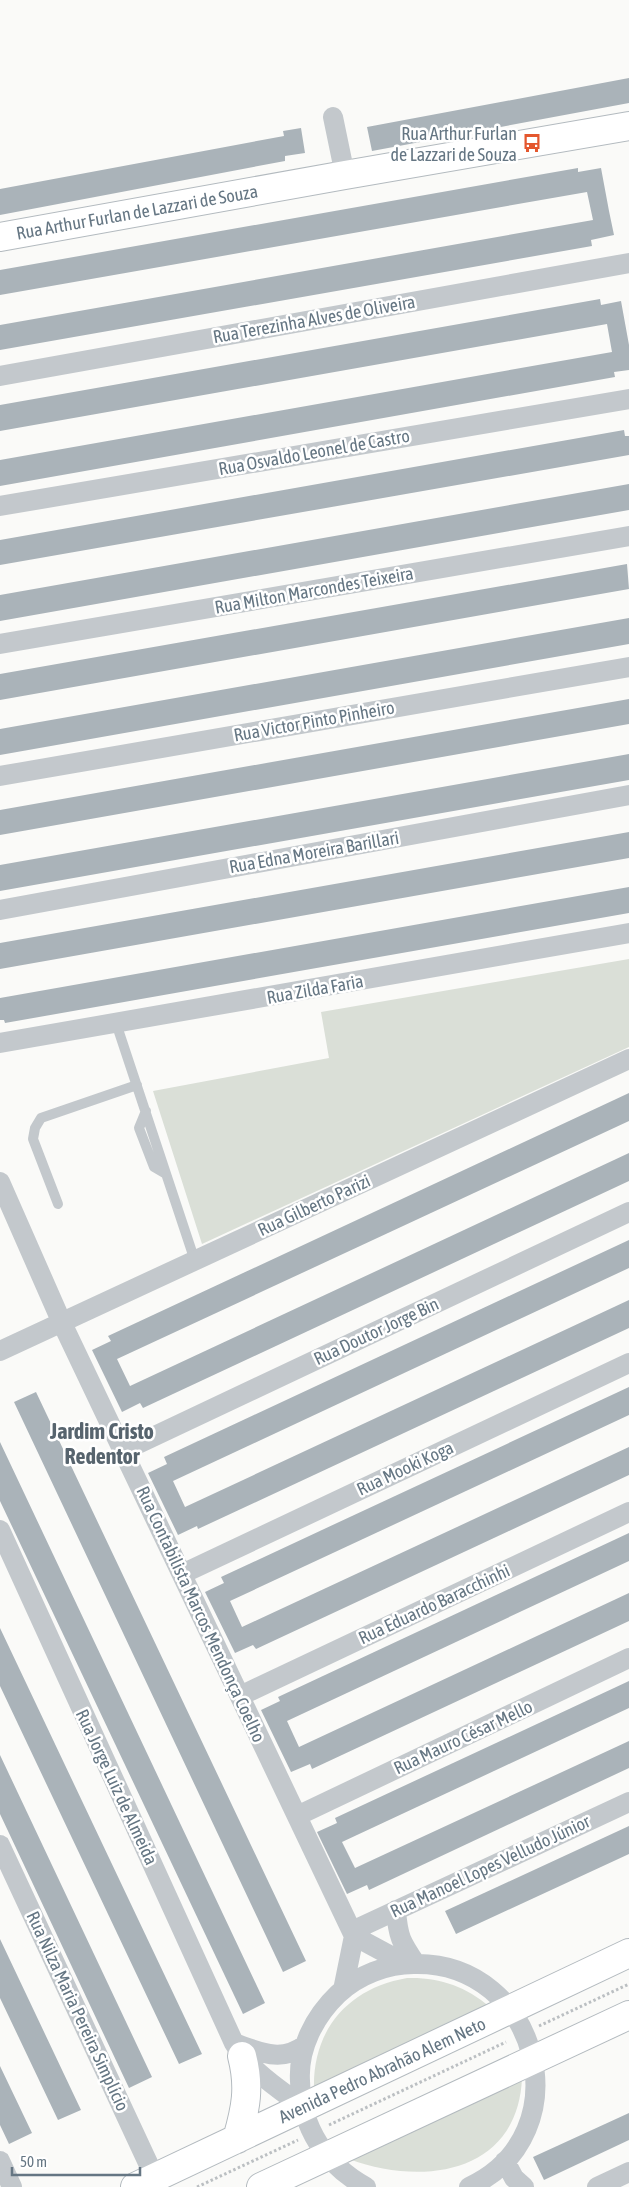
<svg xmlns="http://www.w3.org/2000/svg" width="629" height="2187" font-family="'Asap Condensed',sans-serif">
<rect width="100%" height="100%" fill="#fafaf8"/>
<path fill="#dadfd7" d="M629 959V1047L202 1244 153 1091 329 1058 321 1012Z
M407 1978C439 1977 465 1986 490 2007L314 2090C312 2029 349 1988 407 1978Z
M522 2078C518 2173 424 2187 349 2159Z"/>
<path fill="#aab3b9" d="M629 78V103L372 151 367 127Z
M301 128 305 153 285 156V161L0 215V189L284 136 283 131Z
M578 168V172L601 168 609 211 614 235 591 240 592 246 0 350V325L593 220 587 192 0 295V270Z
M600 299 601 305 621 301 629 345V370L614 372 615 377 0 486V460L612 352 607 324 0 431V405Z
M624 430 625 436H629V455L0 565V540Z
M629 484V510L0 621V595Z
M627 564 629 589 0 700V674Z
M629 618V644L0 755V729Z
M629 699V724L0 835V810Z
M629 754V780L0 891V865Z
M629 832V858L0 969V943Z
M629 887V913L5 1023 4 1020H0V998Z
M629 1093V1121L117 1359 130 1386 629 1153V1181L143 1408 140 1403 122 1412 92 1350 111 1341 108 1336Z
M629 1240V1268L173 1481 185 1507 629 1300V1328L198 1529 197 1526 178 1535 148 1473 167 1464 164 1457Z
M629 1387V1415L230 1601 242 1627 629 1447V1475L256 1649 253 1645 235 1653 205 1592 224 1583 221 1577Z
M36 1392 306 1961 283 1972 14 1402Z
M0 1442 265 2003 243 2014 0 1501Z
M629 1533V1561L287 1721 299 1747 629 1593V1621L312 1769 310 1764 291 1772 261 1710 280 1701 278 1697Z
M0 1628 202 2054 179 2064 0 1686Z
M629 1681V1708L342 1842 355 1868 629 1741V1768L369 1890 367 1885 347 1894 317 1832 337 1823 335 1818Z
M0 1755 152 2077 129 2088 0 1814Z
M629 1826V1854L456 1934 445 1911Z
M0 1939 81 2110 58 2120 0 1998Z
M0 2066 32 2133 9 2144 0 2125Z
M629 2113V2140L544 2180 533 2157Z"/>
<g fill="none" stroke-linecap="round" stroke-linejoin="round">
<g stroke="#b3babf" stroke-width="30">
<path id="secondary" d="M0 237 345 175 629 126
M237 2139C246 2108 250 2087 242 2056
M135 2187 629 1953
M261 2187 629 2015"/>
</g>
<path stroke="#bbbfc2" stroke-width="3" stroke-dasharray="2.5 2.5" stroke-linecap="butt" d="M539 2026 629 1984
M329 2125 506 2042
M197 2187 298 2140"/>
<path stroke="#c3c8cc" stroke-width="10" d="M116 1023 195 1261
M146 1111 139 1128 154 1167 166 1174
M58 1204 33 1139 35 1128 41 1118 137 1085"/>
<path stroke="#c3c8cc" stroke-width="20" d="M333 117 345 175
M0 376 629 263
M0 506 629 399
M0 644 629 536
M0 776 629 667
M0 910 629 795
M0 1043 629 933
M0 1182 62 1323 354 1936
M0 1351 629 1059
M123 1451 629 1212
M0 1530 234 2043C250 2071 278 2088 303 2107
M182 1574 629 1363
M240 1696 629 1512
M297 1816 629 1658
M0 1845 155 2178
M396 1910C398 1937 401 1942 416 1964
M352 1931 629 1802
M354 1936 406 1964
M343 1990 354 1936
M234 2043C260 2052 281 2063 305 2045
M0 2161 12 2187
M505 2161 514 2178 524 2187
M366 2187C326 2165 301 2128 300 2081 298 2048 315 2016 338 1994 358 1975 387 1964 414 1964 539 1961 584 2134 469 2187
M597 2187 629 2172"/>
<use href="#secondary" stroke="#fff" stroke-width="28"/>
</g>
<defs>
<g id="bus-bare" transform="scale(1.5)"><path d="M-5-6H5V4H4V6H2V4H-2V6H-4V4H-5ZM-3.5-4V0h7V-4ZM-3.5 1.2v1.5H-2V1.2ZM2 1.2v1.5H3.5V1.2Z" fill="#e4572e" stroke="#fff" stroke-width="2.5" paint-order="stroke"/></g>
</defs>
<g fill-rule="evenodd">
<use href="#bus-bare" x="532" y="143"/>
</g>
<g text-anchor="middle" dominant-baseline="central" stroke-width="5" stroke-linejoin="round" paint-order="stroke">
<g font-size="18" fill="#657683" stroke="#fff" text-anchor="end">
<text x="517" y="133">Rua Arthur Furlan<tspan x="517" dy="21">de Lazzari de Souza</tspan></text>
</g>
<g font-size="18" fill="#657683" stroke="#fff">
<text transform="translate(137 212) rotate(-10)">Rua Arthur Furlan de Lazzari de Souza</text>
<text transform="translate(314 319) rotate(-10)">Rua Terezinha Alves de Oliveira</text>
<text transform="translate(314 452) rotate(-10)">Rua Osvaldo Leonel de Castro</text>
<text transform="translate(314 590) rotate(-10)">Rua Milton Marcondes Teixeira</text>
<text transform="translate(314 721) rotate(-10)">Rua Victor Pinto Pinheiro</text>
<text transform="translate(314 852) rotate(-10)">Rua Edna Moreira Barillari</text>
<text transform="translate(315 989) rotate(-10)">Rua Zilda Faria</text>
<text transform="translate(314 1205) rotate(-25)">Rua Gilberto Parizi</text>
<text transform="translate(376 1331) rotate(-25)">Rua Doutor Jorge Bin</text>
<text transform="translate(405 1468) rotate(-25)">Rua Mooki Koga</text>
<text transform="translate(434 1604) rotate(-25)">Rua Eduardo Baracchinhi</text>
<text transform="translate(201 1614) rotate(65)">Rua Contabilista Marcos Mendonça Coelho</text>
<text transform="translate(463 1737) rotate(-25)">Rua Mauro César Mello</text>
<text transform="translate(117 1787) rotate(65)">Rua Jorge Luiz de Almeida</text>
<text transform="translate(490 1866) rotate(-25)">Rua Manoel Lopes Velludo Júnior</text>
<text transform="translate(78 2011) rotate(65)">Rua Nilza Maria Pereira Simplício</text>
<text transform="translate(382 2070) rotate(-25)">Avenida Pedro Abrahão Alem Neto</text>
</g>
<g font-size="22" font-weight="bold" fill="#57646e" stroke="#fff">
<text x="102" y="1431">Jardim Cristo<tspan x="102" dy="25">Redentor</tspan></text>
</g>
</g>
<path d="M12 2167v8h128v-8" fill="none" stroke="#657683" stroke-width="2.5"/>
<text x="20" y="2167" font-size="15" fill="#657683" stroke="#ffffff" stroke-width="4" paint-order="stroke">50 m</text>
</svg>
